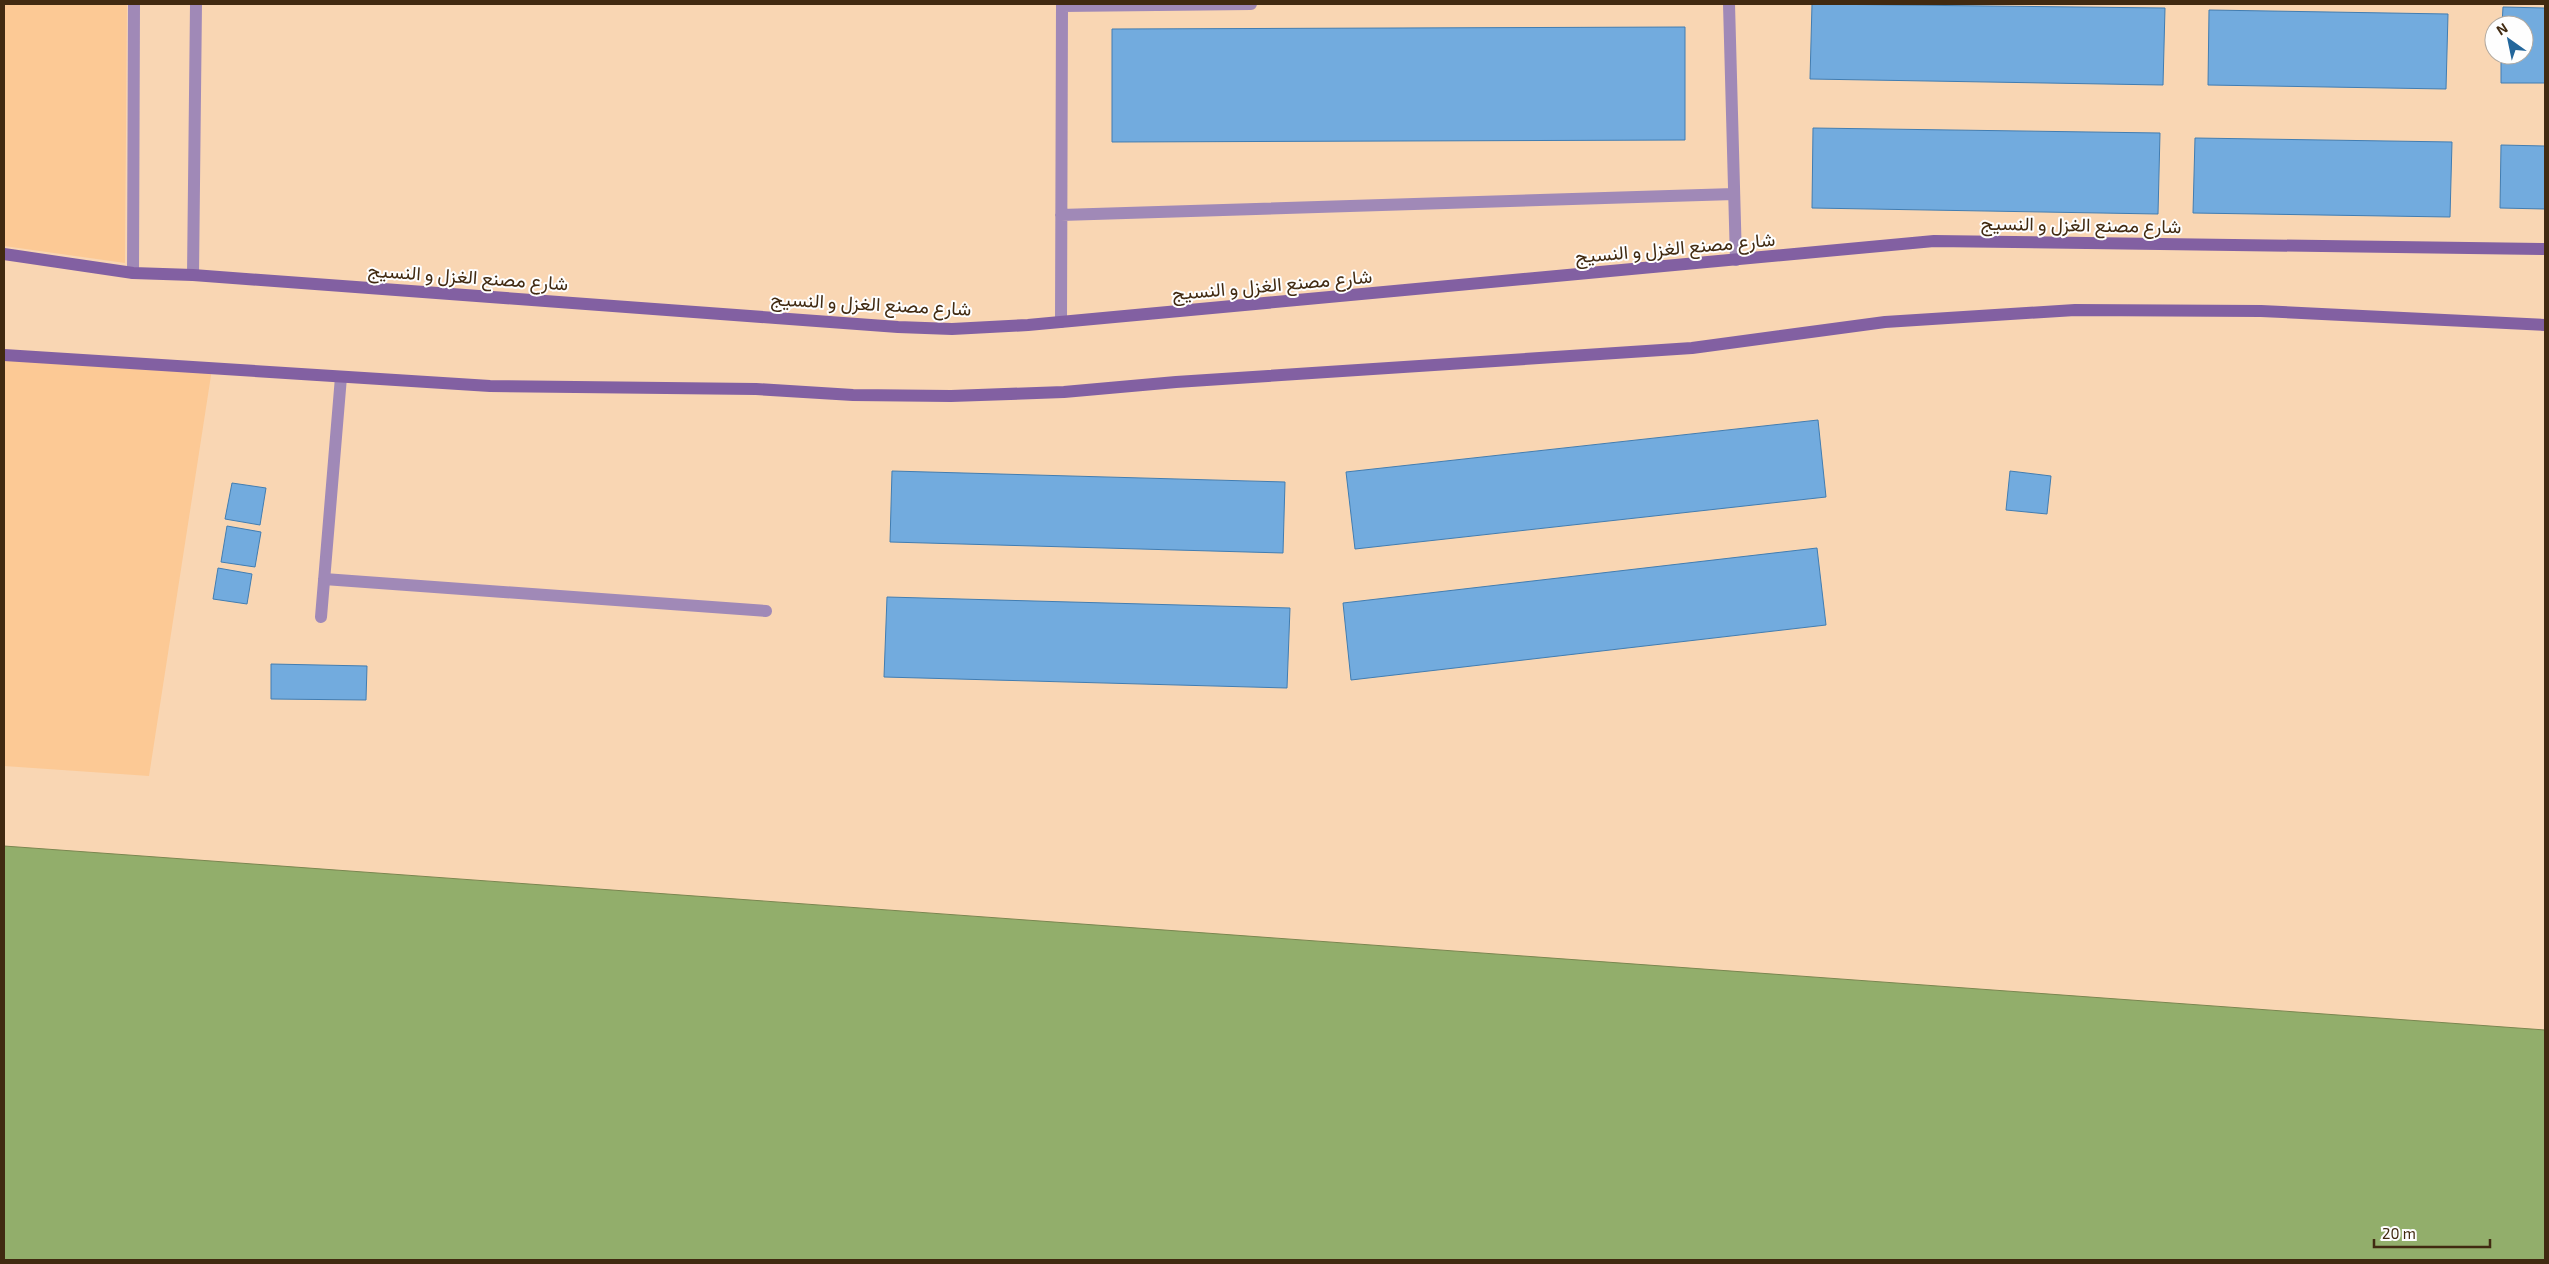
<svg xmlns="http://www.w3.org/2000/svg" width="2549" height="1264" font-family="'Exo 2',Vazirmatn,sans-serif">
<rect width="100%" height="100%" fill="#f9d6b3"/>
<path fill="#fcc995" d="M4 4H127L125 263 4 246Z
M4 355 212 369 149 776 4 766Z"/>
<path fill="#92ae6b" stroke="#7a8650" d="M4 846 2545 1030V1260H4Z"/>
<path fill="#72abde" stroke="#427db1" d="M1812 4 2165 8 2163 85 1810 79Z
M2503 7 2545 8V83H2501V55H2524V25H2502Z
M2209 10 2448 14 2446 89 2208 85Z
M1685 27V140L1112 142V29Z
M1813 128 2160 133 2158 214 1812 208Z
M2195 138 2452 142 2450 217 2193 213Z
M2501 145 2545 146V209L2500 208Z
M1818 420 1826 497 1355 549 1346 472Z
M892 471 1285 482 1283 553 890 542Z
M2010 471 2051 476 2047 514 2006 510Z
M232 483 266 488 260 525 225 519Z
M227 526 261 532 255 567 221 562Z
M1817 548 1826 625 1351 680 1343 603Z
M218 568 252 574 247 604 213 599Z
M887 597 1290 608 1287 688 884 677Z
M271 664 367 666 366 700 271 699Z"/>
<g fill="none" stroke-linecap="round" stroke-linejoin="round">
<path stroke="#a089b7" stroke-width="12" d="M324 579 766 611
M321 617 341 377"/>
<path stroke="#a089b7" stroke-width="12" d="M1729 4 1736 260
M1062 6 1251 4
M1061 215 1734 194
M133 273 134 4
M193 275 196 4
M1061 322 1062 4"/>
<path stroke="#8260a2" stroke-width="12" d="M4 254 133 273 193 275 898 327 952 329 1028 325 1934 241 2545 249
M4 355 490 386 756 389 853 395 951 396 1064 392 1176 382 1692 348 1885 322 2075 310 2261 311 2545 325"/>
</g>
<g text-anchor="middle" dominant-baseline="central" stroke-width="4" stroke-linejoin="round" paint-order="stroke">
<g font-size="19" fill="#412a11" stroke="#fefefe">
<text transform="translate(2081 224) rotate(1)">شارع مصنع الغزل و النسيج</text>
<text transform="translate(1675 247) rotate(-5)">شارع مصنع الغزل و النسيج</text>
<text transform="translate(468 276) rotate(4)">شارع مصنع الغزل و النسيج</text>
<text transform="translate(1272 284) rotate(-5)">شارع مصنع الغزل و النسيج</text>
<text transform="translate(871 303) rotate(3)">شارع مصنع الغزل و النسيج</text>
</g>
</g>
<rect width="2549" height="1264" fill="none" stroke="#412a11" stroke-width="10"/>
<g transform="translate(2509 40) rotate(327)"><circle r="24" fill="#fefefe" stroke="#b2a99f"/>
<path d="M0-4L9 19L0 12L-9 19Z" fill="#23669b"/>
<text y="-8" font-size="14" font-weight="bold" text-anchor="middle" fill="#412a11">N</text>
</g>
<path d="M2374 1239v8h116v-8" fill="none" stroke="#412a11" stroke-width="2.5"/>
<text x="2382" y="1239" font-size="15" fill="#412a11" stroke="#fefefe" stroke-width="4" paint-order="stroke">20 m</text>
</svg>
